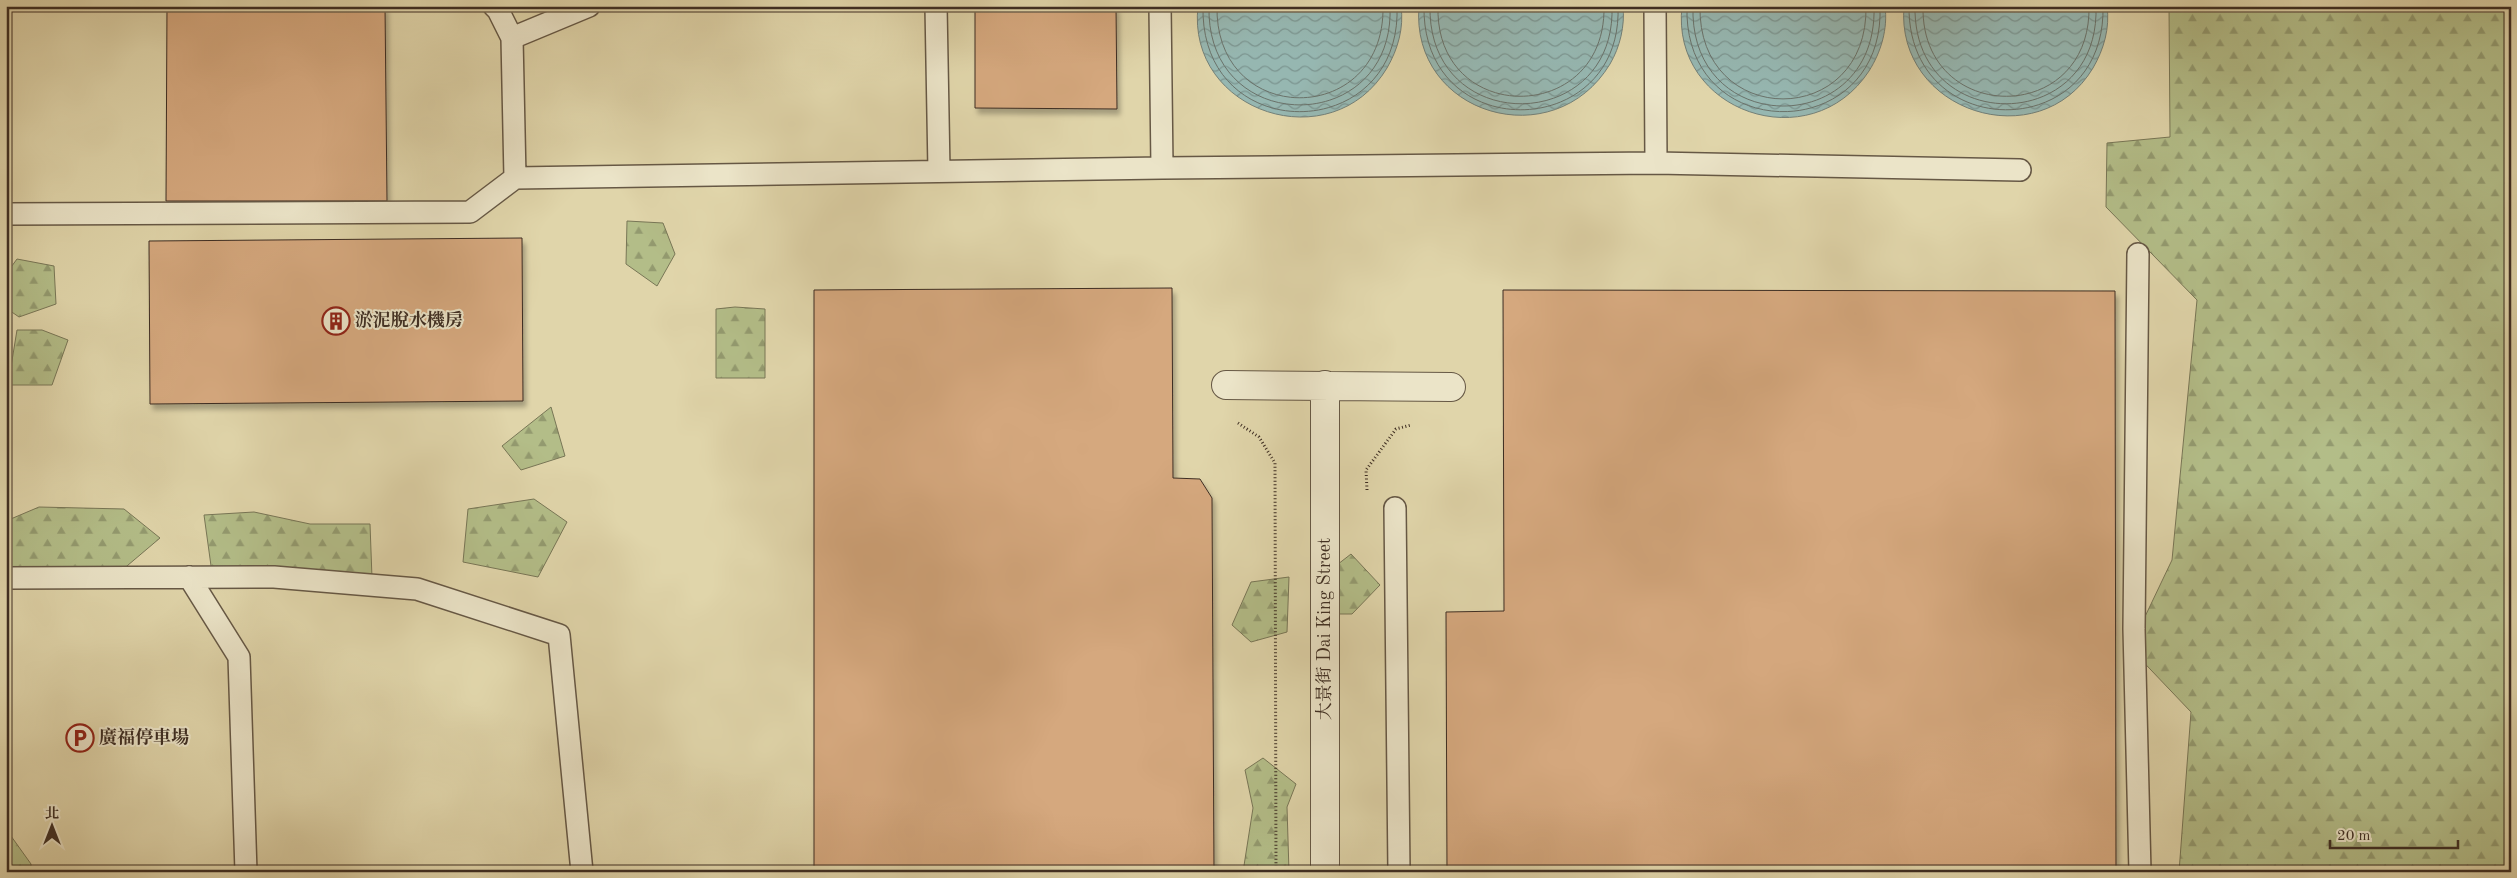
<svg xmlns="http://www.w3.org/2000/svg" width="2517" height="878" font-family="'Old Standard TT','Noto Serif TC',serif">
<defs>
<pattern id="forest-firs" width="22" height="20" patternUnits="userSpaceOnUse" patternTransform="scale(1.25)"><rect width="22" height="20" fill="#b3bd88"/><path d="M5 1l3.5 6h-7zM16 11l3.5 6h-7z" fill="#939a6f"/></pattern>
<pattern id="water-waves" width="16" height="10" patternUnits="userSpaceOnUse" patternTransform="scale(1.25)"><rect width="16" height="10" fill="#96b7b1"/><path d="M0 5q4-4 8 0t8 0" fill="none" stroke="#7c9590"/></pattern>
<filter id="shadow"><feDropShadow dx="3" dy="5.5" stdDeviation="2.5" flood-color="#0004"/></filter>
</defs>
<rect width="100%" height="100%" fill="#e0d5aa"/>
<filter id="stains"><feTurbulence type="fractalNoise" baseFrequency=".004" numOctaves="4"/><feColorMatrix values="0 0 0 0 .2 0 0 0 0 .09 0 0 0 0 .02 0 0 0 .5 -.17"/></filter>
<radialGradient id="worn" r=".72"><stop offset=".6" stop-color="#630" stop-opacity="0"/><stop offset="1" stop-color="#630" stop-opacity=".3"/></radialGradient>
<path fill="url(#forest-firs)" stroke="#787656" d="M2169 6H2511V872H2179L2191 712 2130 648 2172 560 2197 300 2106 207 2107 143 2170 137Z
M627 221 663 223 675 254 657 286 626 264Z
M17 259 54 266 56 304 19 317 6 308V274Z
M735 307 765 309V378H716V309Z
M17 330H42L68 340 52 385H8Z
M551 407 565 456 521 470 502 446Z
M534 499 567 522 538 577 463 562 468 509Z
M39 507 124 509 160 538 121 571 6 580V521Z
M254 512 310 524H370L372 578 212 573 204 515Z
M1351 554 1380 585 1352 614H1317L1315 582Z
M1289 577 1287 632 1251 642 1232 625 1251 582Z
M1263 758 1296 784 1287 807 1289 872H1243L1253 808 1245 770Z
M6 829 31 864V872H6Z"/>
<path fill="url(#water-waves)" stroke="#738078" d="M1198 6H1401C1404 28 1398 49 1387 68 1332 160 1186 113 1198 6Z
M1419 6H1623C1625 26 1620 47 1610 64 1554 157 1410 115 1419 6Z
M1682 6H1885C1888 29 1881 52 1869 71 1811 160 1670 112 1682 6Z
M1904 6H2107C2110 28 2104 49 2093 68 2039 158 1895 112 1904 6Z"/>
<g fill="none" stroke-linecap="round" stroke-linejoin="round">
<path stroke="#6a726a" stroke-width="1" d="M1203 6C1199 149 1403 145 1397 6
M1209 6C1205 139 1396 137 1390 6
M1217 6C1214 129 1386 128 1383 6
M1424 6C1421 147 1624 142 1618 6
M1430 6C1427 138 1617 135 1612 6
M1438 6C1434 127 1607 126 1604 6
M1687 6C1682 148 1886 146 1880 6
M1693 6C1688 140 1879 139 1874 6
M1700 6C1697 130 1869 130 1866 6
M1909 6C1907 145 2107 144 2103 6
M1915 6C1912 137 2101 136 2096 6
M1923 6C1920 126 2092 127 2089 6"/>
</g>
<path fill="#d5a87e" stroke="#3e2e23" filter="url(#shadow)" d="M167 6H385L387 201H166Z
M975 6H1116L1117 109 975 108Z
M522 238 523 401 150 404 149 241Z
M1172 288 1173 478 1200 479 1212 498 1214 872H814V290Z
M1503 290 2115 291 2116 872H1447L1446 612 1504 611Z"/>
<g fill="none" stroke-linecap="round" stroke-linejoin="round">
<g stroke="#665845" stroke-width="24">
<path id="lane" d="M494 6 498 10 512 38
M589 6 512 38 515 178 1162 168 1160 6
M936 6 939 171
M1655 6 1656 163
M1162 168 1656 163 2020 170
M6 214 470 212 515 178
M2138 254 2134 629 2140 872
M1395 508 1399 872
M189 577 239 657 246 872
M6 578 274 577 417 589 559 635 582 872"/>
</g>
<g stroke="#665845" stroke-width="30">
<path id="street" d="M1226 385 1451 387
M1325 872V385"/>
</g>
<path stroke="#3e2e23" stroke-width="3" stroke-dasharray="1 2.5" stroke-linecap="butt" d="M1238 423 1259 437 1275 463 1276 872
M1367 490 1366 470 1396 429 1411 425"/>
<use href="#lane" stroke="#ebe4c8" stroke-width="21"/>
<use href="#street" stroke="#ebe4c8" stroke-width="28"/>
</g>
<defs>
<g id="building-ring" transform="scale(1.4375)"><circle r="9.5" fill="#ebe4c8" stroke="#8f2418" stroke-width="1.5"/><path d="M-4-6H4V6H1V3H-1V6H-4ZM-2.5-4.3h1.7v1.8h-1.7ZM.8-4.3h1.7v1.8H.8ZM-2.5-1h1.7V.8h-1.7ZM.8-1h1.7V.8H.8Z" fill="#8f2418"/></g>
<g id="parking-ring" transform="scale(1.4375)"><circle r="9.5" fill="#ebe4c8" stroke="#8f2418" stroke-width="1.5"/><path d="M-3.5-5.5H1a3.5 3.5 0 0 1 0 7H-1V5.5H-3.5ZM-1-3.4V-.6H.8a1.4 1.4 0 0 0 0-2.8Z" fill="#8f2418"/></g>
</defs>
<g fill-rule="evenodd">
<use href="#building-ring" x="336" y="321"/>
<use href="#parking-ring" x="80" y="738"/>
</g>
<g text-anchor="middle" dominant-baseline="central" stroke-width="4" stroke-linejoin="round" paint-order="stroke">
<g font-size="18" font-weight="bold" fill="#3e2e23" stroke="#ebe4c8" text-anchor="start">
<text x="355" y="321">淤泥脫水機房</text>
<text x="99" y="738">廣福停車場</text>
</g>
<g font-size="18" fill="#3e2e23" stroke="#ebe4c8">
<text transform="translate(1325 629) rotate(-90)">大景街 Dai King Street</text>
</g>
</g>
<rect width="2517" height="878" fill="none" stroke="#e0d5aa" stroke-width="25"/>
<rect x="8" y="8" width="2502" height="863" fill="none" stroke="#3e2e23" stroke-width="2.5"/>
<rect x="12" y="12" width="2492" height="853" fill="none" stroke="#3e2e23"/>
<g transform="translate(52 826)" stroke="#ebe4c8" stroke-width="4" paint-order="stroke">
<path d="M0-4L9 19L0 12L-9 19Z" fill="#3e2e23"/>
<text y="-8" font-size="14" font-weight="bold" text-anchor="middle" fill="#3e2e23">北</text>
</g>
<path d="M2330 840v8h128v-8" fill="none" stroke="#3e2e23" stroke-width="2.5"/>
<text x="2337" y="840" font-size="15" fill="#3e2e23" stroke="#ebe4c8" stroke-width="4" paint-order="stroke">20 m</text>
<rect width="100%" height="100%" filter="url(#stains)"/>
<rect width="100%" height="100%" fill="url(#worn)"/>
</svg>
